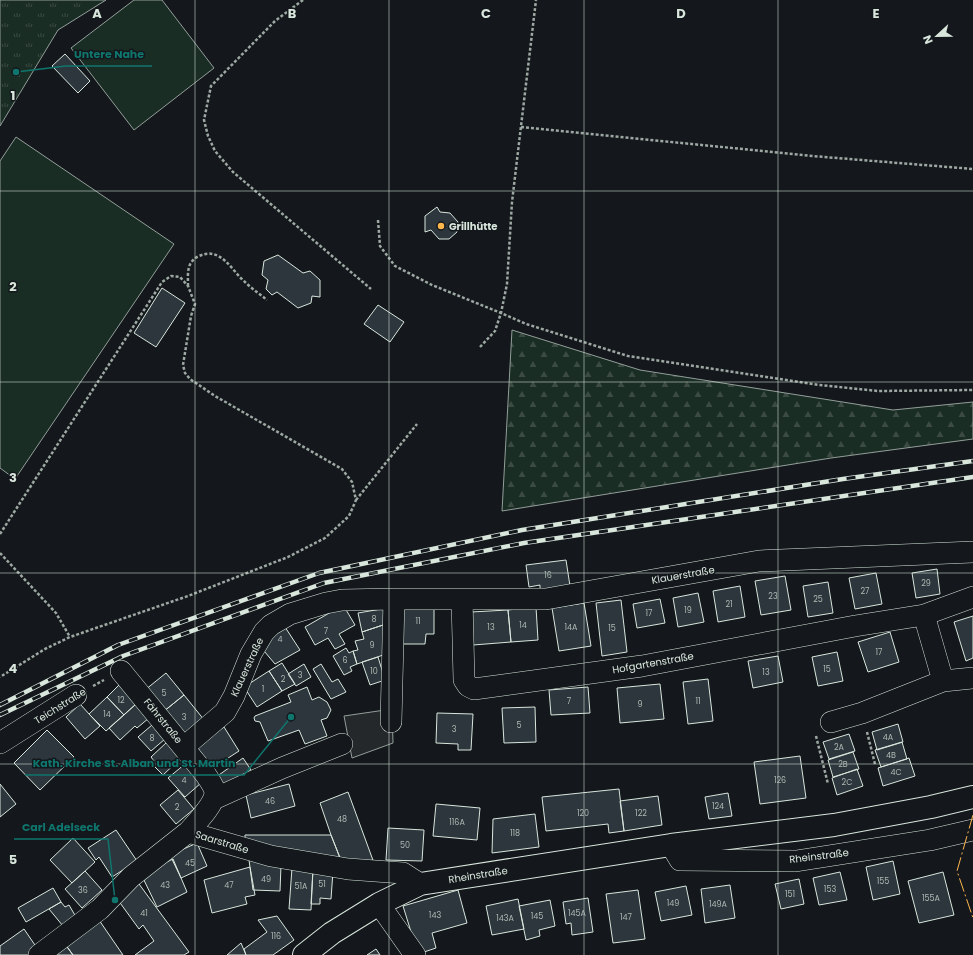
<svg xmlns="http://www.w3.org/2000/svg" width="973" height="955" font-family="Poppins,sans-serif">
<defs>
<pattern id="grass-tufts" width="24" height="20" patternUnits="userSpaceOnUse"><rect width="24" height="20" fill="#1a2d24"/><path d="M3 7l-1-3M5 7V3M7 7l1-3M15 17l-1-3M17 17v-4M19 17l1-3" fill="none" stroke="#3b4b43"/></pattern>
<pattern id="forest-firs" width="22" height="20" patternUnits="userSpaceOnUse"><rect width="22" height="20" fill="#1a2d24"/><path d="M5 1l3.5 6h-7zM16 11l3.5 6h-7z" fill="#3b4b43"/></pattern>
</defs>
<rect width="100%" height="100%" fill="#14181c"/>
<path fill="url(#grass-tufts)" stroke="#939e99" d="M0 0H106L58 30 0 126Z"/>
<path fill="url(#forest-firs)" stroke="#939e99" d="M512 330 640 370 893 410 973 402V439L831 458 502 511Z"/>
<path fill="#1a2d24" stroke="#939e99" d="M134 0H162L214 68 134 130 71 48Z
M16 137 174 244 15 479 0 468V161Z"/>
<path fill="#24282b" stroke="#939e99" d="M392 709 393 743 352 758 344 716Z"/>
<path fill="#2c363c" stroke="#d8e6dc" d="M65 54 90 81 78 93 52 66Z
M437 207 440 212 450 213 458 222 457 232 449 239H439L431 230 425 232V216Z
M278 255 303 273 310 271 320 280V297L312 296 311 303 298 308 277 292 272 295 266 289 268 280 262 275 264 261Z
M162 288 185 303 156 347 134 333Z
M378 305 404 322 390 342 364 324Z
M566 560 570 586 540 590V585L529 587 526 565Z
M937 569 940 594 916 598 912 573Z
M876 573 882 604 855 609 849 578Z
M785 576 791 610 761 615 755 581Z
M828 582 833 613 808 617 803 586Z
M740 586 745 617 718 622 713 591Z
M698 593 704 622 678 627 673 598Z
M660 599 665 623 637 628 633 604Z
M621 600 627 652 602 656 596 603Z
M584 603 591 646 559 651 552 608Z
M536 607 538 640 511 642 508 610Z
M338 608H345L355 625 339 634 345 644 335 649 328 638 315 645 305 627Z
M387 608 390 624 383 625 362 632 358 613Z
M403 609H434V634H426L425 644H403Z
M508 610 511 642 473 645 471 612Z
M973 616V658L966 661 954 622Z
M383 625 389 644V653L357 664 353 651 358 650 355 641 364 639 362 632Z
M285 627 300 650 275 664 259 645Z
M890 632 899 662 868 672 858 642Z
M346 648 349 653 353 651 357 664 350 667 352 671 344 675 333 656Z
M837 652 843 681 818 686 812 657Z
M778 656 783 682 753 688 748 661Z
M378 657 385 680 370 685 362 662Z
M282 663 295 684 282 691 269 671Z
M304 664 311 677 296 686 288 674Z
M321 664 332 682 338 679 346 692 331 699 313 669Z
M269 671 282 691 257 707 244 687Z
M166 673 184 695 163 712 145 690Z
M708 679 713 721 688 724 683 682Z
M660 684 664 719 620 723 617 688Z
M119 685 136 704 124 715 107 697Z
M307 687 312 700 319 697 327 702 331 710 327 718 321 720 327 736 305 744 299 730 268 741 260 722 255 721 254 718 255 716 291 702 288 695Z
M588 687 590 713 551 715 549 690Z
M184 695 205 721 184 738 163 712Z
M107 697 124 715 106 731 89 714Z
M80 704 100 726 85 739 66 717Z
M136 704 149 718 137 728 135 726 120 740 109 728Z
M535 707 536 742 504 743 502 708Z
M437 713 473 714 471 750H458V744L436 743Z
M898 724 903 742 877 750 872 732Z
M152 725 165 739 151 751 138 737Z
M224 727 239 751 211 769 196 745Z
M47 730 74 757 40 790 14 763Z
M849 734 855 751 829 759 823 742Z
M167 742 181 758 163 775 151 763 154 761 151 757Z
M902 742 907 759 881 767 875 750Z
M853 752 859 769 833 777 828 760Z
M800 756 806 798 760 804 754 762Z
M243 758 251 770 224 789 216 777Z
M909 758 915 776 883 786 878 768Z
M185 764 201 783 185 797 168 778Z
M857 769 863 786 837 795 832 778Z
M0 784 16 804 0 817Z
M289 784 295 806 251 818 246 795Z
M619 789 624 831 609 833 608 824 546 831 542 797Z
M178 790 194 809 176 824 160 805Z
M348 792 374 863H342L331 835 320 803Z
M728 793 732 816 709 819 705 797Z
M658 796 662 825 624 831 620 801Z
M436 804 480 808 477 840 433 836Z
M535 814 539 847 492 853 493 819Z
M388 828 424 830 422 861 386 860Z
M116 830 137 861 112 877 99 857 96 860 88 848Z
M245 835H331L342 863 256 847 245 838Z
M73 838 95 862 72 883 50 860Z
M197 843 207 866 181 878 170 855Z
M173 859 187 892 157 907 141 874Z
M249 860 281 865 280 891 253 890Z
M893 861 900 894 873 900 866 867Z
M250 867 255 895 245 897 247 904 212 913 204 880Z
M292 868 313 869 311 910 289 909Z
M313 869 333 871 331 899 320 898V904H311Z
M85 871 102 890 82 908 65 889Z
M840 872 847 900 819 905 813 878Z
M943 872 954 915 919 923 908 881Z
M799 879 804 904 781 909 775 884Z
M139 884 189 952 184 955H135L154 941 143 925 139 929 118 900Z
M730 885 735 918 705 923 701 889Z
M686 886 692 915 661 921 655 892Z
M53 888 61 902 26 922 18 908Z
M458 890 467 923 432 933 436 948 424 952 412 935 403 906Z
M638 890 645 939 613 943 606 894Z
M588 898 593 932 572 935 571 923 566 924 563 902Z
M518 899 524 929 492 935 486 906Z
M550 900 555 926 539 930 540 936 526 940 519 906Z
M61 902 65 907 69 905 76 917 63 926 49 909Z
M277 916 294 940 273 955H246L244 949 267 932 258 920Z
M99 920 123 955H73L65 944Z
M24 929 37 948 28 955H0V946Z
M241 943 246 955H227Z
M65 944 73 955H49Z
M376 949 380 955H367Z"/>
<g fill="none" stroke-linecap="round" stroke-linejoin="round">
<g stroke="#d8e6dc" stroke-width="22">
<path id="minor" d="M462 599 464 680 468 686 474 689 642 666 855 626 924 615 973 597
M924 615 943 681
M121 671 206 775C209 780 214 786 215 792 215 804 196 823 188 832
M391 722 394 599
M831 722 862 713 943 681 973 678
M0 743 76 695
M184 747 225 712 234 696 251 654 264 632 271 625 290 614 326 603 342 600 394 599H546L759 561 973 552
M214 799 282 768 342 744
M671 845 680 860 796 861 930 840 973 830
M379 904 415 955
M39 955 100 909 131 877 188 832 271 856 348 869 403 873 420 884"/>
</g>
<g stroke="#d8e6dc" stroke-width="24">
<path id="major" d="M304 955 332 933 379 904 420 884 671 845 834 825 931 807 973 797"/>
</g>
<path stroke="#9da8a2" stroke-width="2.5" stroke-dasharray="3 2" stroke-linecap="butt" d="M303 0 275 21 211 86 204 120 208 136 215 151 233 172 371 289
M521 127 812 156 973 169
M378 220 380 246 395 266 432 285 501 313 526 324 628 356 819 385 878 391 973 390
M188 286C188 274 186 262 199 256 221 246 231 270 245 282 252 289 260 294 267 300
M480 347 495 331 501 313 507 284 512 202 536 0
M356 500 417 424
M0 534 162 282 171 276 180 277 188 286 195 304 191 316 183 365 185 373 190 379 215 396 342 469 352 482 356 500 349 516 325 538 288 557 188 596 70 637 45 649 0 677
M0 553 56 613 70 637
M93 686 104 680
M867 732 875 764
M816 736 828 784"/>
<use href="#minor" stroke="#14181c" stroke-width="21"/>
<use href="#major" stroke="#14181c" stroke-width="22"/>
<g stroke="#d8e6dc" stroke-width="4.5">
<path id="rail" d="M0 705 118 645 319 573 522 530 843 479 973 461
M0 715 123 656 324 583 524 543 973 477"/>
</g>
<use href="#rail" stroke="#14181c" stroke-width="3" stroke-dasharray="9" stroke-linecap="butt"/>
<path stroke="#ffb74d" stroke-width="1" stroke-dasharray="14 3 2 3" stroke-linecap="butt" d="M973 815 957 871 973 918"/>
</g>
<path fill="none" stroke="#d8e6dc" stroke-width="1" stroke-opacity="0.55" d="M195 0V955M389 0V955M584 0V955M778 0V955M0 191H973M0 382H973M0 573H973M0 764H973"/>
<circle fill="#ffb74d" stroke="#14181c" stroke-width="1.5" cx="441" cy="226" r="4"/>
<g text-anchor="middle" dominant-baseline="central" stroke-width="3" stroke-linejoin="round" paint-order="stroke">
<g font-size="8" fill="#adbab4">
<text x="548" y="575">16</text>
<text x="926" y="583">29</text>
<text x="865" y="591">27</text>
<text x="773" y="596">23</text>
<text x="818" y="599">25</text>
<text x="729" y="604">21</text>
<text x="688" y="610">19</text>
<text x="649" y="613">17</text>
<text x="374" y="619">8</text>
<text x="418" y="621">11</text>
<text x="523" y="625">14</text>
<text x="491" y="627">13</text>
<text x="571" y="627">14A</text>
<text x="612" y="628">15</text>
<text x="326" y="631">7</text>
<text x="280" y="639">4</text>
<text x="372" y="645">9</text>
<text x="879" y="652">17</text>
<text x="345" y="660">6</text>
<text x="827" y="669">15</text>
<text x="374" y="671">10</text>
<text x="766" y="672">13</text>
<text x="300" y="675">3</text>
<text x="283" y="679">2</text>
<text x="263" y="689">1</text>
<text x="164" y="693">5</text>
<text x="121" y="700">12</text>
<text x="569" y="701">7</text>
<text x="698" y="701">11</text>
<text x="640" y="704">9</text>
<text x="107" y="714">14</text>
<text x="184" y="717">3</text>
<text x="519" y="725">5</text>
<text x="454" y="729">3</text>
<text x="888" y="737">4A</text>
<text x="152" y="738">8</text>
<text x="839" y="747">2A</text>
<text x="891" y="755">4B</text>
<text x="843" y="764">2B</text>
<text x="896" y="772">4C</text>
<text x="184" y="780">4</text>
<text x="780" y="780">126</text>
<text x="847" y="782">2C</text>
<text x="270" y="801">46</text>
<text x="718" y="806">124</text>
<text x="177" y="807">2</text>
<text x="583" y="813">120</text>
<text x="641" y="813">122</text>
<text x="342" y="819">48</text>
<text x="457" y="822">116A</text>
<text x="515" y="833">118</text>
<text x="405" y="845">50</text>
<text x="190" y="863">45</text>
<text x="266" y="879">49</text>
<text x="883" y="881">155</text>
<text x="322" y="884">51</text>
<text x="165" y="885">43</text>
<text x="229" y="885">47</text>
<text x="301" y="886">51A</text>
<text x="830" y="889">153</text>
<text x="83" y="890">36</text>
<text x="790" y="894">151</text>
<text x="931" y="898">155A</text>
<text x="673" y="903">149</text>
<text x="718" y="904">149A</text>
<text x="144" y="913">41</text>
<text x="577" y="913">145A</text>
<text x="435" y="915">143</text>
<text x="537" y="916">145</text>
<text x="626" y="917">147</text>
<text x="505" y="918">143A</text>
<text x="276" y="936">116</text>
</g>
<g font-size="10" font-weight="bold" fill="#d8e6dc" stroke="#14181c" text-anchor="start">
<text x="449" y="226">Grillhütte</text>
</g>
<g font-size="10" fill="#d8e6dc" stroke="#14181c">
<text transform="translate(683 575) rotate(-10)">Klauerstraße</text>
<text transform="translate(653 663) rotate(-10)">Hofgartenstraße</text>
<text transform="translate(247 667) rotate(-65)">Klauerstraße</text>
<text transform="translate(60 706) rotate(-32)">Teichstraße</text>
<text transform="translate(163 721) rotate(51)">Fährstraße</text>
<text transform="translate(222 842) rotate(17)">Saarstraße</text>
<text transform="translate(819 856) rotate(-7)">Rheinstraße</text>
<text transform="translate(478 875) rotate(-9)">Rheinstraße</text>
</g>
</g>
<g font-size="13" text-anchor="middle" font-weight="bold" fill="#d8e6dc" stroke="#14181c" stroke-width="3" stroke-linejoin="round" paint-order="stroke">
<text x="97" y="18">A</text>
<text x="292" y="18">B</text>
<text x="486" y="18">C</text>
<text x="681" y="18">D</text>
<text x="876" y="18">E</text>
<text x="13" y="100">1</text>
<text x="13" y="291">2</text>
<text x="13" y="482">3</text>
<text x="13" y="673">4</text>
<text x="13" y="864">5</text>
</g>
<path fill="none" stroke="#0f766e" stroke-width="1.5" d="M16 72L66 66H152M291 717L244 775H25M115 900L108 839H14"/>
<g fill="#0f766e" stroke="#14181c" stroke-width="1.5">
<circle cx="16" cy="72" r="4"/>
<circle cx="291" cy="717" r="4"/>
<circle cx="115" cy="900" r="4"/>
</g>
<g font-size="11" text-anchor="middle" font-weight="bold" fill="#0f766e" stroke="#14181c" stroke-width="3" stroke-linejoin="round" paint-order="stroke">
<text x="109" y="58">Untere Nahe</text>
<text x="134" y="767">Kath. Kirche St. Alban und St. Martin</text>
<text x="61" y="831">Carl Adelseck</text>
</g>
<g transform="translate(937 36) rotate(248)" stroke="#14181c" stroke-width="3" paint-order="stroke">
<path d="M0-3L7 15L0 10L-7 15Z" fill="#d8e6dc"/>
<text y="-6" font-size="11" font-weight="bold" text-anchor="middle" fill="#d8e6dc">N</text>
</g>
</svg>
